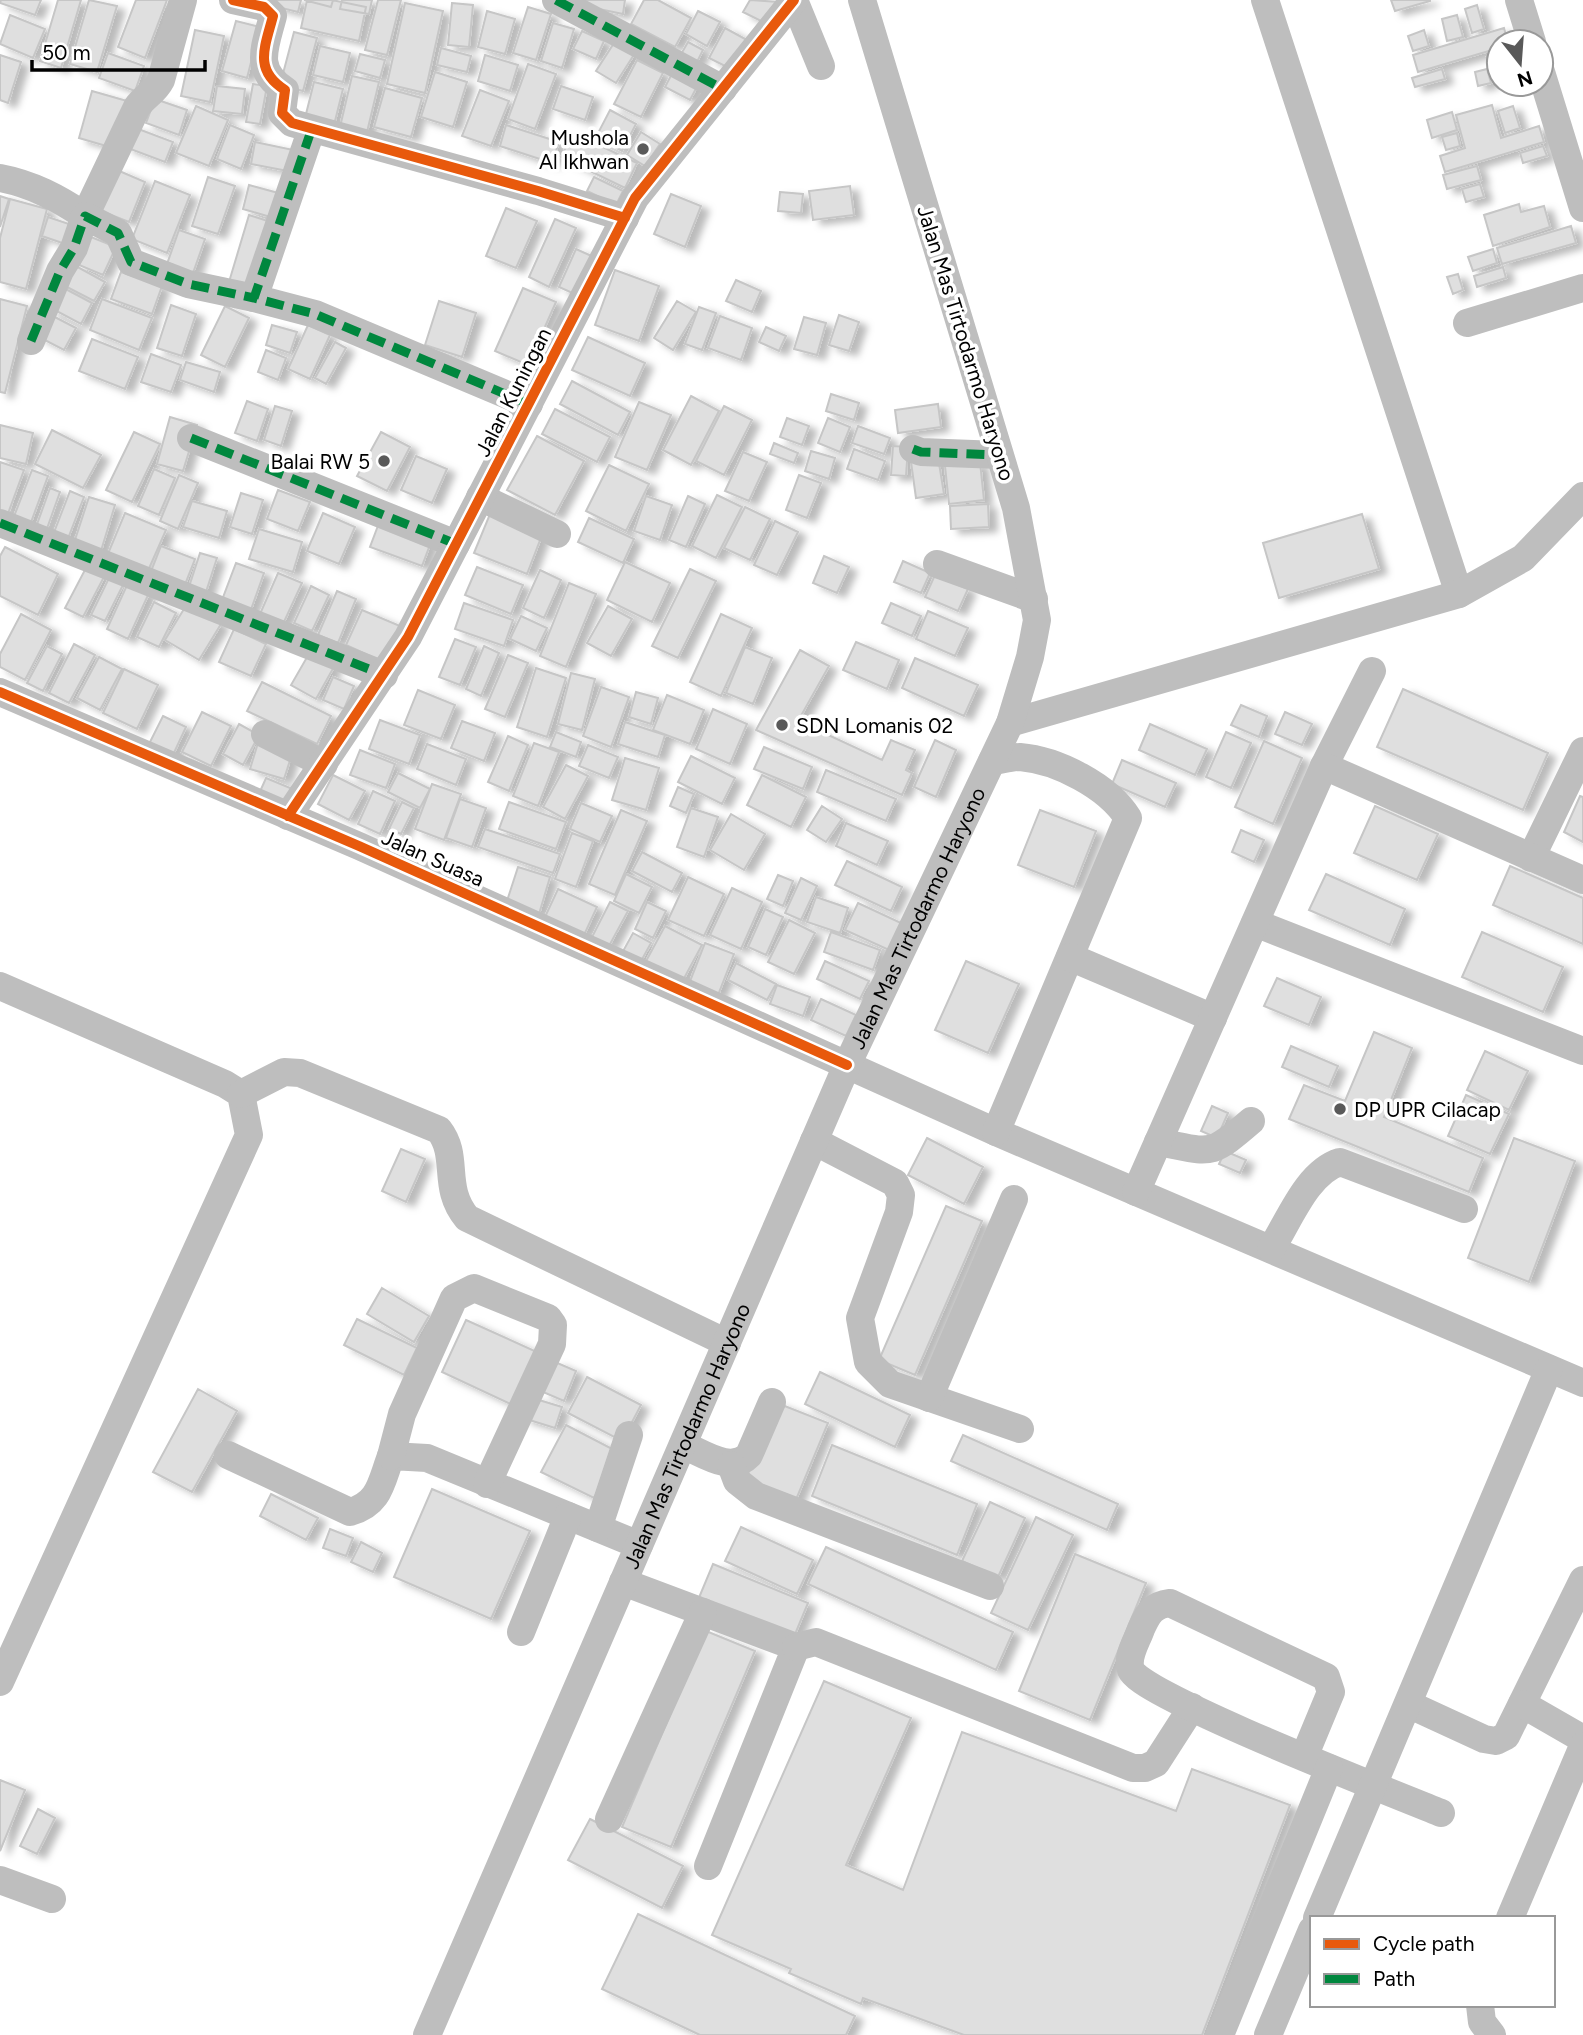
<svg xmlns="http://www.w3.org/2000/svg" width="1583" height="2035" font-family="Figtree,sans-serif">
<defs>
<filter id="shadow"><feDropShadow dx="8" dy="4.5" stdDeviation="3.5" flood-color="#0004"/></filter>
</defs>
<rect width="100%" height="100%" fill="#fff"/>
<path fill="#dfdfdf" stroke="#c6c6c6" stroke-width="2" filter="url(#shadow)" d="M1 0H41L35 15 0 3Z
M58 0H81L61 68 40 61Z
M89 0 117 6 97 72 70 64Z
M136 0H167L145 58 118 47Z
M266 0H301L298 12 265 4Z
M304 0H333L331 7Z
M307 0H332L366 7 359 41 301 28Z
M342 0H372L369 14 340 9Z
M378 0H401L387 55 365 50Z
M570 0H625L623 14 570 3Z
M644 0H658L691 18 675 47 631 24Z
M750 0 779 2 767 24 743 12Z
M1391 0H1430V1L1395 11Z
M405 3 443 11 425 93 387 84Z
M452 3 473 5 469 47 448 45Z
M1477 5 1484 29 1472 33 1465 9Z
M528 7 551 14 536 60 513 53Z
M487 11 515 19 505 54 478 47Z
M698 11 720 22 707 46 686 34Z
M10 15 45 29 33 58 0 44Z
M1457 15 1463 37 1447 41 1442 19Z
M236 21 260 27 247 78 222 71Z
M553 23 574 29 562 68 541 61Z
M725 28 747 40 731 69 709 58Z
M1504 28 1508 42H1499V48L1418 72 1413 55Z
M195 30 224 36 210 102 181 96Z
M1424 30 1429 46 1413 51 1408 36Z
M582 31 604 41 596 59 573 49Z
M294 32 317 38 303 91 280 85Z
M616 40 635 53 616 83 596 71Z
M688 42 703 50 696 64 680 56Z
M320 46 350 53 343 82 313 75Z
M441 48 471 56 467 72 437 65Z
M108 53 144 66 135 91 99 78Z
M360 54 385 60 380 78 355 71Z
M1498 54 1499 73 1492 75 1487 57Z
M0 55 21 62 8 103 0 100Z
M485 55 518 65 510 91 478 81Z
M637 60 663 73 641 117 614 104Z
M528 64 556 74 535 129 508 119Z
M676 66 701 79 690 100 665 87Z
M1442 69 1445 79 1415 87 1412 78Z
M1487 69 1491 83 1478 86 1475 72Z
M435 72 467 82 453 127 421 117Z
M352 76 379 82 367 132 340 127Z
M314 82 343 89 334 125 305 118Z
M253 84 267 86 260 124 246 122Z
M217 86 245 89 242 114 213 111Z
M561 86 593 97 585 120 553 109Z
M385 88 422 98 411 137 374 127Z
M480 90 509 101 491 146 462 136Z
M92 91 127 101 113 148 79 138Z
M155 99 187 110 179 135 146 123Z
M1492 105 1501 138 1539 126 1544 142 1445 172 1440 156 1465 148 1456 115Z
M196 106 228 120 209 166 176 153Z
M1513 106 1520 128 1505 133 1498 111Z
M610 110 636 124 622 151 596 137Z
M1452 112 1457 130 1432 138 1427 120Z
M230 125 254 135 241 169 217 159Z
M506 125 559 142 552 163 500 146Z
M133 127 173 142 165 162 125 147Z
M641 132 660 144 645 166 627 155Z
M573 133 637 163 625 188 561 157Z
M1457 133 1460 146 1446 150 1442 137Z
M255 142 298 151 293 172 251 164Z
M1543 146 1547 156 1523 163 1520 153Z
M1477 166 1481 180 1447 189 1443 175Z
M117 170 145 182 129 222 101 211Z
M208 177 235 186 218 234 192 226Z
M594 177 623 191 616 205 587 191Z
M155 181 190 195 167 253 132 239Z
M1480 184 1484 197 1466 202 1462 189Z
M249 185 282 194 274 218 243 209Z
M850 186 854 215 813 220 809 191Z
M780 192 803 194 801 213 778 211Z
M671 194 701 206 685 247 654 234Z
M0 196 9 199 0 227Z
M10 199 47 209 26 289 0 282V238Z
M1519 204 1521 212 1544 206 1550 227 1493 246 1484 215Z
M506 208 537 221 516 268 486 256Z
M249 215 271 222 251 288 229 282Z
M48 217 78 227 71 246 42 236Z
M555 219 576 228 549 287 529 277Z
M1571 226 1576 243 1502 264 1497 248Z
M179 230 205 239 193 273 167 264Z
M91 237 116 247 103 275 79 265Z
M576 249 596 258 579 296 559 287Z
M1493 249 1497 263 1473 271 1468 257Z
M74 265 105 282 94 301 63 285Z
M1503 267 1506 278 1477 287 1474 276Z
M615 270 659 286 639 341 595 325Z
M121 272 162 286 152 314 111 299Z
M1458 274 1463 290 1453 294 1447 277Z
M736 280 761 291 752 312 726 301Z
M60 286 92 303 81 324 49 307Z
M523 288 556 302 528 365 495 351Z
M0 299 27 306 5 393 0 392Z
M102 299 152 318 139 350 90 330Z
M439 301 476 313 462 357 425 345Z
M677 301 696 312 673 350 654 338Z
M171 305 196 314 182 356 157 348Z
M225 306 249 318 225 367 201 355Z
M699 307 716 313 702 350 685 344Z
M49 314 76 328 64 350 37 336Z
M839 315 859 322 849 351 829 345Z
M720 316 752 328 741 360 708 348Z
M804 317 826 323 817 355 794 349Z
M272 325 297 332 290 353 266 345Z
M308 325 330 335 310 379 288 369Z
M766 327 786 336 779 351 759 342Z
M588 337 645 363 630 396 572 370Z
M92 339 138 357 125 389 79 371Z
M335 342 346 348 326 384 315 378Z
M266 350 286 358 278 380 258 372Z
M151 354 181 365 171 392 141 382Z
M186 362 220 372 214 392 180 380Z
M572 381 630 412 618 435 560 404Z
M831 394 859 403 854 420 826 411Z
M691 396 719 411 691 465 663 450Z
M247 401 268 409 257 441 235 433Z
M639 402 671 415 647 470 615 457Z
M938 404 941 427 898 433 895 410Z
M275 406 292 411 281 446 264 440Z
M724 406 752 420 724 475 696 461Z
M555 409 610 437 597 462 542 434Z
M170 417 197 425 183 471 157 464Z
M787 418 809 426 802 445 780 437Z
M828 418 850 427 840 452 818 443Z
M0 425 33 433 26 464 0 458Z
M858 426 890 438 884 454 852 443Z
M52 430 101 455 83 488 35 464Z
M134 432 160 444 132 502 106 490Z
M381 432 410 447 387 491 357 476Z
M537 436 584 461 555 515 507 490Z
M774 443 798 453 794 463 770 454Z
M893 446 908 447 906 476 891 475Z
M854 449 885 461 878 480 847 469Z
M811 451 835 458 829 479 805 471Z
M743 452 767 462 749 501 725 491Z
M416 456 447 469 432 503 401 490Z
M938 457 944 494 916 498 911 462Z
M0 462 24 470 6 519 0 517Z
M980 462 984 500 949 504 945 466Z
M609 465 649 484 626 531 586 511Z
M154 469 175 478 159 515 138 506Z
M32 470 48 476 30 525 13 519Z
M179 475 198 483 178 529 160 521Z
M799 475 821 483 807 518 786 510Z
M50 488 60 492 45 534 35 530Z
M278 490 310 502 298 531 267 519Z
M70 491 84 497 67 541 53 535Z
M241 493 263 500 252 534 230 527Z
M717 495 742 507 716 558 692 546Z
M646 496 672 505 660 540 634 531Z
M688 496 705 504 686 547 669 540Z
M89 497 115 505 100 554 73 546Z
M192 501 227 511 219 538 183 527Z
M988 504 989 527 951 529 950 506Z
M745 507 770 519 750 560 724 548Z
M125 513 166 530 147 573 107 556Z
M323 513 355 527 339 564 307 551Z
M490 514 542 535 527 574 474 553Z
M1362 514 1379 569 1279 598 1263 543Z
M589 518 634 539 623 563 578 542Z
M775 521 798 532 777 575 754 565Z
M379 523 431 542 422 566 370 547Z
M259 529 302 542 293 572 249 559Z
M161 546 195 559 184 587 150 574Z
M5 547 58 574 38 615 0 596V556Z
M200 553 217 558 204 598 187 593Z
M824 556 849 567 837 593 813 583Z
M903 561 930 573 921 593 894 582Z
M625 562 670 583 652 622 607 600Z
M236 563 264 573 248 618 219 608Z
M87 566 105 575 83 617 65 608Z
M477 567 523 585 511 614 465 595Z
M690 569 716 581 678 658 652 646Z
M540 570 561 580 544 618 523 608Z
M278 573 302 583 283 624 260 614Z
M935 575 968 589 958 611 925 597Z
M109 578 123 585 105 621 91 615Z
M128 583 149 593 128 639 107 629Z
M569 583 596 594 566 667 540 656Z
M311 586 329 595 312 631 294 623Z
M337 591 356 599 338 643 318 635Z
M154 602 176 613 159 647 137 637Z
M464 603 513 620 504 646 455 629Z
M891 603 921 616 912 636 882 623Z
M187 604 221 624 199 660 165 640Z
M608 606 632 619 611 656 587 643Z
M362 610 400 626 383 662 346 645Z
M928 611 968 628 955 656 916 639Z
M21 614 51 630 25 680 0 667V654Z
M721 614 752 628 721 696 690 682Z
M521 616 547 628 536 651 510 639Z
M234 629 266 644 251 676 219 662Z
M455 639 476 647 460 685 439 677Z
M856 642 899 660 887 689 843 670Z
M74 644 95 655 69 703 49 693Z
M47 646 62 654 43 691 27 683Z
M484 646 499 653 481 696 466 689Z
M745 647 772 658 753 704 726 693Z
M800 650 829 666 798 721 882 760 891 740 915 750 906 770 912 773 902 795 756 730Z
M310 652 335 665 316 699 291 685Z
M508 655 528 663 505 717 485 709Z
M99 657 122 669 100 710 77 698Z
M915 658 978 685 964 716 902 688Z
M536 668 566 678 547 737 517 727Z
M124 669 158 685 137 729 103 713Z
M571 673 595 679 582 730 558 724Z
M333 677 354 686 344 709 323 700Z
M262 682 331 716 317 744 247 711Z
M601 687 629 697 611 747 583 736Z
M1403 689 1548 753 1523 810 1377 747Z
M418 690 455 705 441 739 404 725Z
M636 692 658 698 651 724 629 717Z
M667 695 704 710 690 744 653 730Z
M1241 705 1267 716 1259 737 1231 725Z
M713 709 747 724 730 764 696 749Z
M202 712 231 726 211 766 182 752Z
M1285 712 1312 724 1302 745 1275 734Z
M163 716 186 727 172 757 148 746Z
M380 720 420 735 409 764 369 749Z
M462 721 495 733 484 761 451 748Z
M625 722 665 735 658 757 618 744Z
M239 724 259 735 243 765 223 754Z
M1150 724 1207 749 1195 775 1139 750Z
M556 732 581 742 576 757 550 747Z
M1226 732 1251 743 1231 788 1206 777Z
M508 736 528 745 509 791 488 782Z
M935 740 956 750 936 797 914 787Z
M1264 741 1302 758 1273 824 1235 807Z
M258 743 292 754 284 779 250 769Z
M534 743 559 752 538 806 513 796Z
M427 744 466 759 456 785 417 769Z
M588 745 618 757 609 778 579 766Z
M764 747 812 767 803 789 754 769Z
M360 750 395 764 386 788 350 775Z
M691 756 735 778 722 804 678 782Z
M625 758 659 768 646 810 612 800Z
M1122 760 1176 783 1165 807 1112 784Z
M566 765 588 776 565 819 543 807Z
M826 770 896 799 886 821 817 792Z
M398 773 430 789 420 808 388 792Z
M333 775 365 791 349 820 318 804Z
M762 775 806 797 791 827 747 805Z
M266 778 295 790 287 808 258 796Z
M432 784 461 794 444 840 415 829Z
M678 787 694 794 686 813 670 806Z
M373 791 395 801 380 834 358 824Z
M1580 796 1583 797V842L1564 832Z
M460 799 486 808 472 847 446 838Z
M402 802 414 808 401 834 389 829Z
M509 802 566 822 556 849 499 829Z
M581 803 612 816 600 842 570 829Z
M822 806 842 819 826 842 807 830Z
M1375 806 1438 834 1417 880 1354 853Z
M691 808 718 817 704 857 677 847Z
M621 810 647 821 615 895 589 884Z
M1040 810 1096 831 1074 887 1018 865Z
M731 814 765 834 744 870 710 850Z
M846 823 888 841 877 865 836 846Z
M485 829 560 854 553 873 478 847Z
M1241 830 1264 840 1254 862 1232 852Z
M572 833 593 841 576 887 555 879Z
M642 852 682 873 672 892 632 871Z
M847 861 902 887 891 911 835 885Z
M1510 866 1583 898V944L1493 905Z
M518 867 550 877 539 914 506 904Z
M626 874 652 887 639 913 614 901Z
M1326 874 1405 909 1390 945 1309 910Z
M778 875 793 881 783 906 767 899Z
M688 877 724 894 704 936 668 920Z
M801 878 817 886 801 920 785 913Z
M732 888 762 902 741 949 710 935Z
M558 889 597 907 584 935 545 917Z
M816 897 848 908 840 933 807 922Z
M610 902 628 911 609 946 592 937Z
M647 902 666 911 653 938 635 929Z
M858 903 901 923 889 950 845 930Z
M765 909 783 917 766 955 748 947Z
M789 920 815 933 794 974 768 962Z
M665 926 702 945 682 982 645 963Z
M831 932 880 950 873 970 824 952Z
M1482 932 1563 967 1543 1012 1462 977Z
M633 933 651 943 640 963 622 953Z
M705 943 734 954 718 995 689 984Z
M825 961 869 981 860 999 817 979Z
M966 961 1019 984 988 1053 935 1030Z
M736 963 776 984 767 1000 728 980Z
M1277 978 1321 997 1309 1025 1264 1006Z
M777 985 810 997 803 1016 770 1004Z
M821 999 856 1015 846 1036 811 1020Z
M1374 1032 1412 1048 1384 1117 1483 1158 1469 1192 1289 1119 1304 1085 1345 1101Z
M1291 1046 1338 1066 1329 1087 1282 1067Z
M1485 1051 1528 1071 1509 1110 1467 1090Z
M1466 1095 1509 1114 1490 1154 1448 1136Z
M1212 1106 1228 1113 1217 1138 1201 1131Z
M927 1138 983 1167 964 1204 908 1175Z
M1514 1138 1575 1161 1529 1282 1468 1258Z
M401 1149 425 1159 406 1202 382 1191Z
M1225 1151 1246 1160 1240 1173 1219 1164Z
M946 1206 982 1221 915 1375 879 1360Z
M382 1288 429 1316 414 1342 367 1314Z
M357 1319 417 1348 404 1375 344 1345Z
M466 1320 539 1353 515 1406 442 1372Z
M555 1362 576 1371 564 1401 543 1392Z
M820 1372 910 1415 895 1447 805 1404Z
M587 1377 641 1405 622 1441 568 1413Z
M198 1389 237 1411 192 1492 153 1472Z
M529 1397 562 1407 555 1428 523 1418Z
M777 1403 828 1423 795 1502 745 1481Z
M566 1425 618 1452 594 1498 541 1472Z
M963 1435 1118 1504 1107 1530 951 1461Z
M832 1445 977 1504 957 1555 812 1496Z
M432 1489 530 1531 491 1619 394 1577Z
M271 1494 318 1518 306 1540 260 1516Z
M990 1502 1025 1518 998 1577 962 1561Z
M1036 1517 1073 1535 1028 1630 991 1613Z
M741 1527 813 1560 797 1594 725 1561Z
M330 1529 353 1538 346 1556 323 1548Z
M361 1542 382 1553 373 1572 351 1562Z
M826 1547 1013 1632 996 1670 808 1584Z
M1075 1554 1146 1583 1090 1720 1019 1691Z
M713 1564 808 1603 793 1639 698 1600Z
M706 1631 755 1651 671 1847 622 1827Z
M824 1681 911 1718 846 1865 903 1890 962 1732 1176 1811 1192 1769 1290 1805 1202 2035H964L863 1998 861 2004 789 1973 791 1969 712 1935Z
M0 1780 25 1790 0 1851Z
M38 1809 55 1818 37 1854 20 1846Z
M590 1819 683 1866 662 1908 568 1860Z
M638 1914 855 2016 846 2035H700L602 1989Z"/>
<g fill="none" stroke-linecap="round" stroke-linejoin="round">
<g stroke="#bebebe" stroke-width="28">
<path d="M233 0 264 7 273 16C265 47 253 70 285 90L282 113 292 123 538 191 625 218"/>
<path d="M556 0 723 89"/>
<path d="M794 0 821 66"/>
<path d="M1265 0 1459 594"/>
<path d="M1519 0 1532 42"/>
<path d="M1541 72 1583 208"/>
<path d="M311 131 254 298 315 314 529 404"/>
<path d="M0 178C32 184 58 198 85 216L137 107C145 96 155 92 161 80L183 0"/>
<path d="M1467 323 1583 288"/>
<path d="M31 341 60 271 74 248 85 216 118 233 131 262 188 284 254 298"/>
<path d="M191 438 456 544"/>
<path d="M913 449 921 452 999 455"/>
<path d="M480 497 557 534"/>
<path d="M0 523 384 675"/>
<path d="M937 564 1034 599"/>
<path d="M0 692 359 846 996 1132 1583 1383"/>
<path d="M1010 723 1459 594 1523 558 1583 496"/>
<path d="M265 734 324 764"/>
<path d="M992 761C1001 760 1011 757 1020 757 1057 760 1108 786 1128 818L996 1132"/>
<path d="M1324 766 1372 671"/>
<path d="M288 816 408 637 635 198 794 0"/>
<path d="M1531 858 1583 751"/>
<path d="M1255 923 1583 1051"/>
<path d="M1070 957 1213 1018"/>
<path d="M0 986 225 1084 241 1094 249 1135 0 1682"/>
<path d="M241 1094 284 1072 300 1073 439 1130C460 1157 441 1187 467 1218L727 1343"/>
<path d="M814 1141 895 1183 901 1195 899 1212 860 1318 868 1362 890 1384 1020 1429"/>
<path d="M1158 1142C1212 1152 1208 1158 1251 1121"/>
<path d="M1136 1192 1324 766 1583 880"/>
<path d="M1271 1249C1289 1221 1307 1172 1340 1162L1464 1209"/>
<path d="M929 1398 1014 1199"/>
<path d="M683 1445C703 1453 731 1474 749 1455L772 1402"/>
<path d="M228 1455 350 1512C380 1504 381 1482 391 1456L427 1458 639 1545"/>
<path d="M391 1456 402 1414 454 1298 474 1288 548 1318 553 1325 552 1344 487 1484"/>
<path d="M731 1465 737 1481 756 1496 990 1586"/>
<path d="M598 1528 629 1435"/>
<path d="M623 1582 796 1647 708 1866"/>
<path d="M521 1632 568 1516"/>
<path d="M796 1647 816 1642 1133 1768H1145L1156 1763 1192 1707"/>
<path d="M1408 1704 1484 1739 1496 1741 1506 1736 1583 1580"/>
<path d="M1522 1704 1583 1739"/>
<path d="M1304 1757 1331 1692 1326 1677 1170 1603C1153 1605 1148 1613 1141 1629 1137 1641 1126 1657 1131 1670 1141 1696 1400 1796 1441 1813"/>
<path d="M609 1819 703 1612"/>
<path d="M0 1880 52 1899"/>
<path d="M1317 1918 1549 1369"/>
<path d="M1510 1918 1583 1746"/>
<path d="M1480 2005 1482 2022 1492 2035"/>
<path id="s1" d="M427 2035 847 1065 1010 723 1030 657 1037 620 1016 508 862 0"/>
<path d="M1220 2035 1329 1768"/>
<path d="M1268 2035 1312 1930"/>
</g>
<path stroke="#00873e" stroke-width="9" stroke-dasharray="18 9" stroke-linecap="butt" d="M556 0 723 89
M311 131 254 298 315 314 529 404
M31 341 60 271 74 248 85 216 118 233 131 262 188 284 254 298
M191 438 456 544
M913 449 921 452 999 455
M0 523 384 675"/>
<g stroke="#fff" stroke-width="15">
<path id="cycleway" d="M233 0 264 7 273 16C265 47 253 70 285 90L282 113 292 123 538 191 625 218
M0 692 359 846 847 1065
M288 816 408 637 635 198 794 0"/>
</g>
<use href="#cycleway" stroke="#e8590c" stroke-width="10"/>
</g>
<g fill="#595959" stroke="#fff" stroke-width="2.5">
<circle cx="643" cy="149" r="7"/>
<circle cx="384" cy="461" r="7"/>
<circle cx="782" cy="725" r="7"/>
<circle cx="1340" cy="1109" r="7"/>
</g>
<g text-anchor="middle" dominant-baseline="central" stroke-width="7" stroke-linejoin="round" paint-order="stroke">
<g font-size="21" fill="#000" stroke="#fff" text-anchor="end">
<text x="629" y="137">Mushola<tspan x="629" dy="24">Al Ikhwan</tspan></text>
<text x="370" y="461">Balai RW 5</text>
<text x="796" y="725" text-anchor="start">SDN Lomanis 02</text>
<text x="1354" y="1109" text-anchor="start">DP UPR Cilacap</text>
</g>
<g font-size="21" fill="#000" stroke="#fff">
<text transform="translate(966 343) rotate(73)">Jalan Mas Tirtodarmo Haryono</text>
<text transform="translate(513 392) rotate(-63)">Jalan Kuningan</text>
<text transform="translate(433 858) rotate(24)">Jalan Suasa</text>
<text stroke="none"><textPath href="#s1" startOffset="1220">Jalan Mas Tirtodarmo Haryono</textPath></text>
<text stroke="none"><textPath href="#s1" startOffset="653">Jalan Mas Tirtodarmo Haryono</textPath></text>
</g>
</g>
<rect x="1310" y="1916" width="245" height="91" fill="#ffffff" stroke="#999999" stroke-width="2"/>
<rect x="1324" y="1939" width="35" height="10" fill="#e8590c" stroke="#999999" stroke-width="2"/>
<text x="1373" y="1951" font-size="21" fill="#000000">Cycle path</text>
<rect x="1324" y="1974" width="35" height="10" fill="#00873e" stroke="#999999" stroke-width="2"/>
<text x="1373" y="1986" font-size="21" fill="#000000">Path</text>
<g transform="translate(1520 63) rotate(163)"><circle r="33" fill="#ffffff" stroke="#999999" stroke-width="2"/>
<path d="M0-5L12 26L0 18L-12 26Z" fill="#595959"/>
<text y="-10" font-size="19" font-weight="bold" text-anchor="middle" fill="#000000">N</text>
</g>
<path d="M32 60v10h173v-10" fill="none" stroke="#000000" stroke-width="3.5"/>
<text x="42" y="60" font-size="21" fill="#000000" stroke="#ffffff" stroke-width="5" paint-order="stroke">50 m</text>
</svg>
